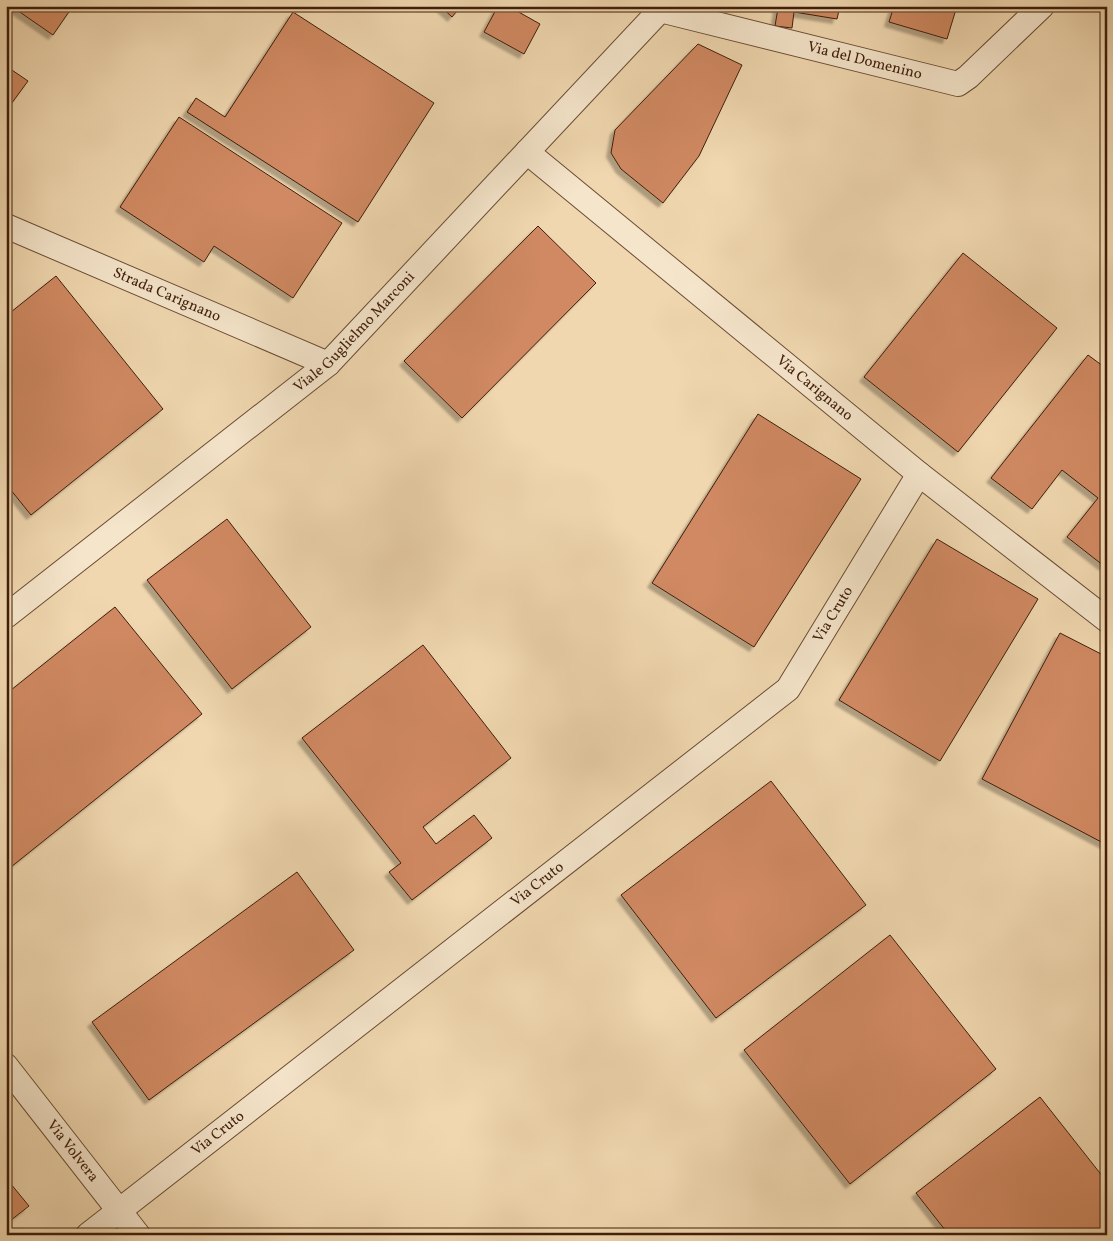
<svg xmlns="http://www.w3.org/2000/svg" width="1113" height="1241" font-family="Vollkorn,serif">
<defs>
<filter id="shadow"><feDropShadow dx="-4.5" dy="4.5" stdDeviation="1" flood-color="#0004"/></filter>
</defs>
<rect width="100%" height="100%" fill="#f0d7af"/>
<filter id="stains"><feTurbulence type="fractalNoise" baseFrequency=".004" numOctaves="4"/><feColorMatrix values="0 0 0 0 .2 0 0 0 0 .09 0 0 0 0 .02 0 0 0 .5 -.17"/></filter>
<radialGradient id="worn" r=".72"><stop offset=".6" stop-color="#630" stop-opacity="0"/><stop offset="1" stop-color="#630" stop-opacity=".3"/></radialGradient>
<path fill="#d08962" stroke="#3f1e0b" filter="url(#shadow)" d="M11 6H73L53 35Z
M440 6H461L452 17Z
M498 6H508L540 24 524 54 484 32Z
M775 6H840L837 19 794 12 792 28 775 26 778 8Z
M894 6H957L947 39 889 22Z
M293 12 434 103 358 222 187 112 196 98 225 117Z
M698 44 742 65 699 156 663 203 621 169 611 153 615 130Z
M6 66 28 81 6 111Z
M179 117 342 223 293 298 214 246 204 262 120 207Z
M538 226 596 283 462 418 404 361Z
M963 253 1057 328 958 452 864 377Z
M56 276 163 409 31 515 6 484V316Z
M1088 355 1107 369V562L1104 566 1067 537 1098 498 1062 470 1032 509 991 478Z
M758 414 861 479 754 647 652 583Z
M227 519 311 627 232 689 147 580Z
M937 539 1038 599 940 761 839 700Z
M115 607 202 714 6 871V694Z
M1060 633 1107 657V845L982 779Z
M423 645 511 758 423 827 436 844 474 815 492 838 412 900 389 872 401 863 302 738Z
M771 781 866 905 716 1018 621 895Z
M297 872 354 950 149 1100 92 1022Z
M890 935 996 1069 850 1184 744 1050Z
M1040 1097 1107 1182V1235H949L916 1193Z
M6 1178 29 1206 6 1224Z"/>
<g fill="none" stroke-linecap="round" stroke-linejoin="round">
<g stroke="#6b4c34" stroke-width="26">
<g id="minor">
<path id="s1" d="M660 10 958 84 968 77 1042 6"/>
<path id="s2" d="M527 152 919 474 1107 620"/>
<path id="s3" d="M6 226 328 364"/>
<path id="s4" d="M6 616 328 364 664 6"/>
<path id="s5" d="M6 1066 138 1235"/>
<path id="s6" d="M88 1235 788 689 919 474"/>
</g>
</g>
<use href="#minor" stroke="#f5e5cb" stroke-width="24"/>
</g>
<g text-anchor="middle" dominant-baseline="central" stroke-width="5" stroke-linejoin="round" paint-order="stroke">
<g font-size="15" fill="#3f1e0b" stroke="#f5e5cb">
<text stroke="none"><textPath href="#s1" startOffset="211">Via del Domenino</textPath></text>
<text stroke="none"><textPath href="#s3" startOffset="175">Strada Carignano</textPath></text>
<text stroke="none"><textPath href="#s4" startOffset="450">Viale Guglielmo Marconi</textPath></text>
<text stroke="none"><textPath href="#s2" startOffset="372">Via Carignano</textPath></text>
<text stroke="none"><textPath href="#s6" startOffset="975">Via Cruto</textPath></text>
<text stroke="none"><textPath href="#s6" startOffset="570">Via Cruto</textPath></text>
<text stroke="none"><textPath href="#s6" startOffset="165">Via Cruto</textPath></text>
<text stroke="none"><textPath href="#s5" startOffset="108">Via Volvera</textPath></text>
</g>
</g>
<rect width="1113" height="1241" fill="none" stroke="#f0d7af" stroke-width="25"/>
<rect x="8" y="8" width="1098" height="1226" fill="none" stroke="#3f1e0b" stroke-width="2.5"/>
<rect x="12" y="12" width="1088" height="1216" fill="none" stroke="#3f1e0b"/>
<rect width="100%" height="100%" filter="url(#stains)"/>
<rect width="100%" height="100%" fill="url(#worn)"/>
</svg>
